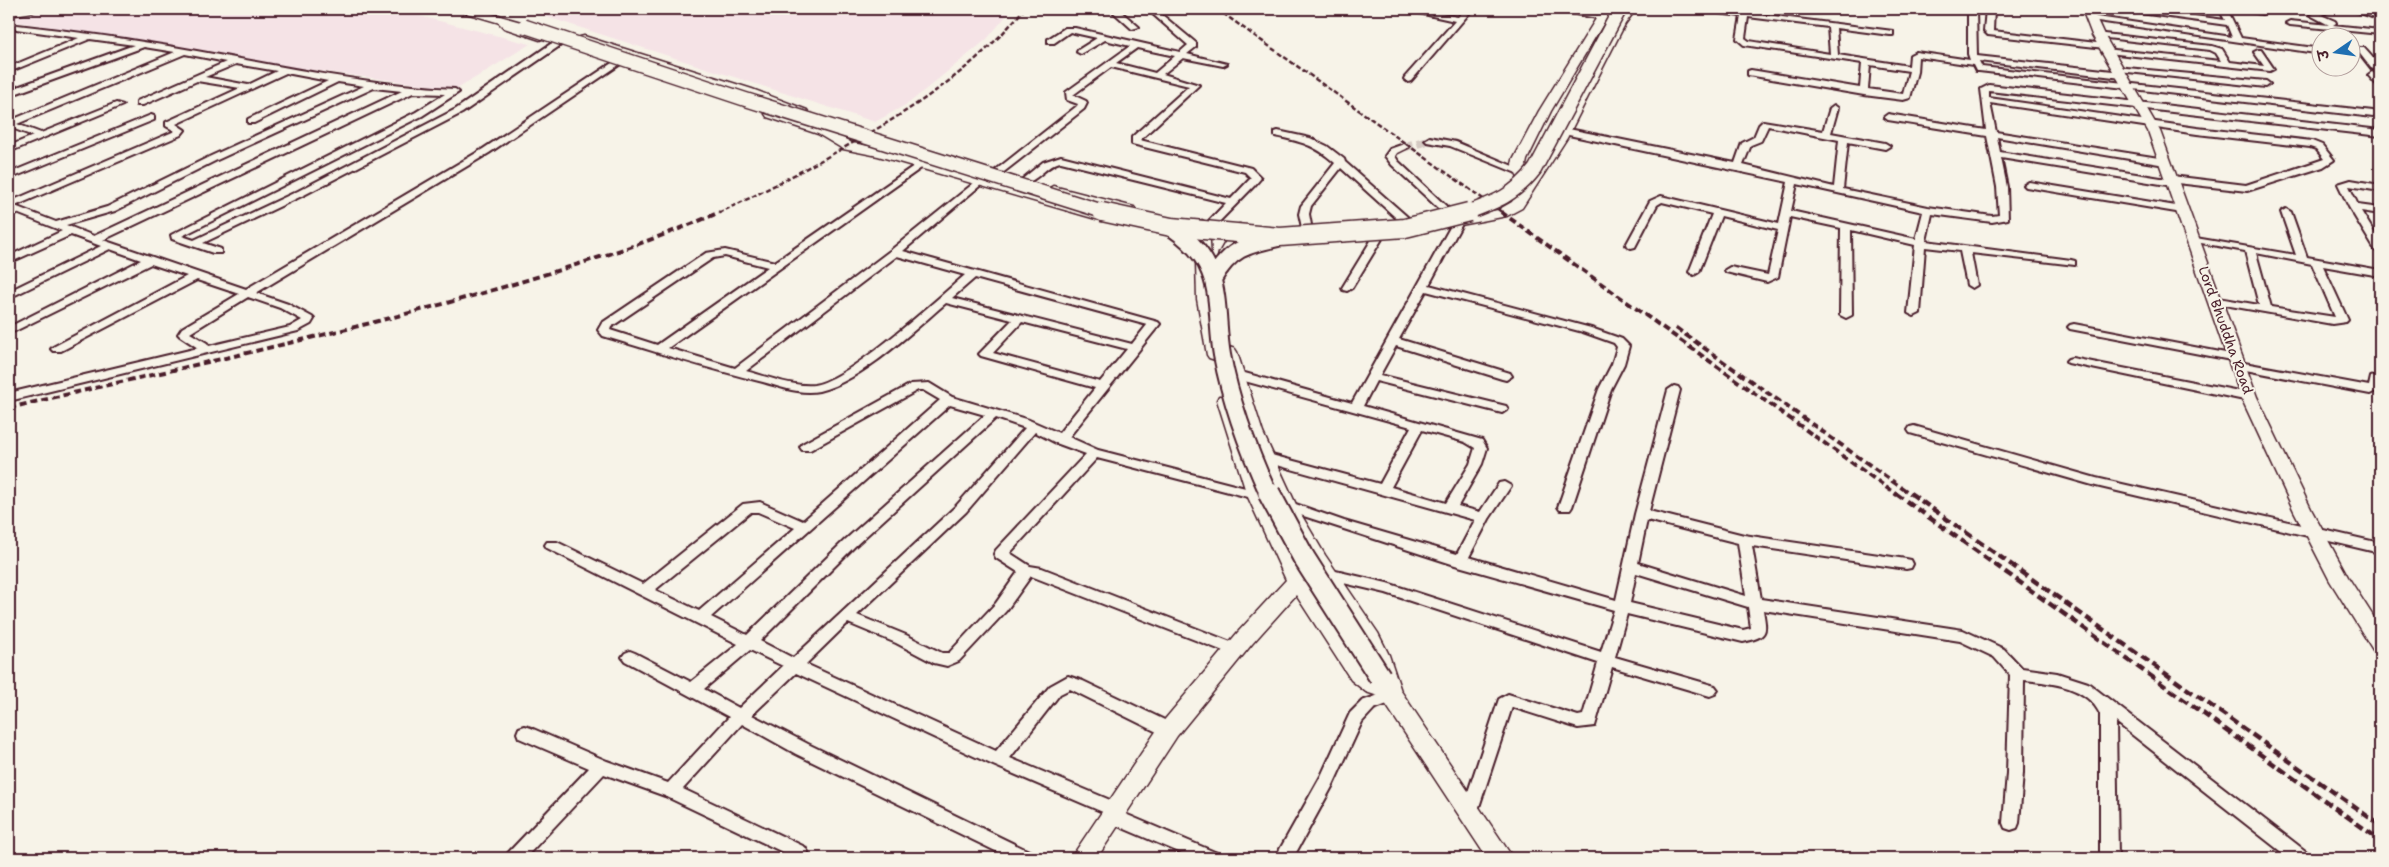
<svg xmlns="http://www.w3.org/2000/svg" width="2389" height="867" font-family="'Shantell Sans','Playpen Sans Deva',sans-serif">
<rect width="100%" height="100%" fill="#f7f3e8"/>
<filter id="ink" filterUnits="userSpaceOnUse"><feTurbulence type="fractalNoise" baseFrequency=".02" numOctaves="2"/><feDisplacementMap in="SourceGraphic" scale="10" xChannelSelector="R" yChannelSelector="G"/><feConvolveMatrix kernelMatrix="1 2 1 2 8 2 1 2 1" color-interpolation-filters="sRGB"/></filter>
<g filter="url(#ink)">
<path fill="#f5e3e6" d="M61 9H392L530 44 457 89 303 69 126 38 9 21V18Z
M522 9H521H1012L987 39 909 103 875 122Z"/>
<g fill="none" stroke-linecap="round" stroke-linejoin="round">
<path stroke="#d4c9c2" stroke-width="9" stroke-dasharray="9 4.5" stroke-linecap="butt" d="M1404 147 1430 140"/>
<g stroke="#4a1f2b" stroke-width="4">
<path id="street" d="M1110 9H1118L1139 27 1132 29Z
M1147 9H1155L1196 43V47L1187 54 1227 64 1223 66 1183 58 1163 74 1199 85 1140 140 1251 168 1261 178 1255 185 1214 227H1206L1205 225 1226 203 1061 162C1046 164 1035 185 1022 183L1020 181 1043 162 1061 156 1231 199 1251 178 1245 172 1132 144V137L1189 86 1111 67 1073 95 1086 101 1087 103 1084 109 1000 175H994L992 173 1077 106 1078 104 1067 100 1066 92 1130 46 1105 40 1081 54 1077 52 1078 50 1097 38 1070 32 1054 43H1048V39L1065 28H1075L1180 52 1188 45ZM1137 48 1175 56 1155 73 1116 63Z
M1401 9H1416L1458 17 1465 9H1473L1411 81 1408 82 1404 79 1405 77 1455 21Z
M1549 9H1566L1606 17 1602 19Z
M1699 9H1719L1893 31V35H1890L1836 28 1838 55 1909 66 1910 55 1916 52 1970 60 1968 54V9H1976L1977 56 2122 72 2126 75 2122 78 1979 61 1982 67 2373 111 2377 114 2373 117 1979 71H1976L1973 65 1918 57 1917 72 1910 98 1903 100 1864 95 1748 75V71L1751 70 1860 88 1862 63 1744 45 1737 39 1741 16 1703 11ZM1748 17 1828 27 1830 54 1749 41 1745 38ZM1870 65 1909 71 1903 94 1868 89Z
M1986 9H1994L1993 31 2105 44 2109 46 2105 48 1988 35 1984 31Z
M2122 9H2141L2225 20 2219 9H2227L2241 38 2322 49V54L2091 20 2087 18 2091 16 2232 37 2227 25 2126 11Z
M2233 9H2270L2262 14Z
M2324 9H2335L2321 15 2335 21 2336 23 2333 25 2380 30V34L2290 25 2286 23 2290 21 2329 25 2310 15Z
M2350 9H2361L2380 16V20Z
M9 24C52 29 94 34 137 41 243 57 347 84 455 89L459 92 422 116 182 236 194 240 298 191 456 109 555 41H561V45L462 113 304 195 203 243 221 249V253H213L172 239 171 235 416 112 445 94 413 93 103 240 246 289 483 149 615 61 622 63 489 153 256 293 288 304 312 317 314 319 311 324 298 331 9 401V393L198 348 180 336 178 334 182 328 239 294 197 280 61 351H53L51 349 53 347 187 276 151 264 9 334V327L141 260 110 249 9 298V291L101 246 71 235 9 263V256L62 231 9 210V202L175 131 166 126V122L240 88 197 81 143 105H137V101L226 62 185 54 17 124 41 133 116 103 123 105 9 152V146L33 136 9 127V121L175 52 144 47 9 96V90L134 45 90 39 9 72V67L79 38 9 28ZM236 64 277 71 248 85 205 77ZM286 73 328 81 248 119V123H254L338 82 364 86 211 156 107 207 56 222 15 206 181 135 185 130 176 124ZM374 88 402 91 94 236 66 225 115 211 217 160ZM248 297 280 308 302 320 290 327 209 346 207 343 190 333Z
M2095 33 2212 46 2222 49 2230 62 2264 66 2254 52 2258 50H2261L2274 69 2270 71 2108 53H2105V49L2221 61 2216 53 2210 50 2098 37H2095Z
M2358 48H2364L2380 66V71L2371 68 2357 50Z
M2116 67 2266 81 2270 84 2266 87 2119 71H2116Z
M2372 72 2380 78V85H2377L2368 75Z
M1989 85 2380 130V136L1989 91V98L2197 128 2312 141 2322 145 2334 160 2323 167 2247 191 2177 183 2173 186 2001 158 2007 187 2008 219 1992 222 1932 214 1926 241 2071 260 2075 261V265L1971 253 1977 285 1972 288 1967 285 1960 251 1925 247 1920 313 1914 316 1908 313 1915 245 1851 230 1852 315 1846 318 1840 315 1841 228 1790 217 1778 277 1767 282 1726 272 1725 270 1730 267 1768 275 1778 230 1721 216 1699 272 1694 275 1689 272 1712 214 1662 202 1657 205 1635 247 1631 248 1626 245 1650 201 1661 196 1779 224 1788 182 1564 134 1559 131 1564 128 1735 163 1742 143 1754 137 1759 125 1763 121 1823 131 1830 108 1834 105 1838 108 1831 133 1885 143 1890 146 1885 149 1848 142 1843 189 1928 207 1992 216 1999 215 1997 187 1987 136 1888 120 1884 117 1888 114 1986 130 1981 89ZM1990 103 2197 134 2310 147 2316 149 2324 159 2246 185 2172 176 2167 179 2000 152 1997 137 2165 165 2170 162 2165 159 1996 132ZM1768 126 1839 140 1834 187 1743 165 1751 145 1761 141ZM1797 184 1923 212 1916 239 1791 211Z
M151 115 154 116V120L9 179V173Z
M1278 131 1310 138 1327 146 1344 159 1345 162 1412 221V225H1404L1341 168 1311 206 1309 214 1312 230 1307 233 1303 232 1299 214 1301 206 1335 163C1314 144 1301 142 1275 136V132Z
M1430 137 1456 142 1527 172 1525 174H1519L1450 146 1427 142 1425 140Z
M1404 144 1409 147 1397 153 1395 156 1398 161 1463 222 1429 285 1591 328 1622 339 1629 346 1624 364 1611 389 1572 507 1570 510H1560L1558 507 1599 389 1612 364 1617 347 1614 343 1583 332 1426 291 1399 339 1510 373 1512 376 1506 380 1502 379 1396 346 1380 375 1506 406 1508 409 1502 413 1376 381 1363 406 1482 440 1487 448 1482 464 1458 506 1480 512 1499 483 1504 482 1511 486 1489 519 1469 557 1616 600 1635 514 1668 390 1674 386 1678 387 1680 390 1649 511 1744 535 1906 559 1911 560 1913 564 1911 568 1906 569 1752 546 1761 599 1963 630 2004 649 2022 668 2057 673 2088 683 2308 853 2311 858H2289L2116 722 2118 858H2100V714C2087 686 2052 683 2024 680L2023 773 2019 823 2017 828 2011 830 2005 828 2003 823 2007 773 2010 675 1994 657 1960 641 1763 610C1767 633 1768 637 1743 642L1627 614 1615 657 1715 686 1718 690 1715 694 1710 696 1612 667 1595 726 1578 728 1512 707 1478 810 1476 815 1470 817 1464 815 1462 810 1499 699 1508 694 1578 716 1583 715 1598 663 1386 593 1322 578 1320 574 1322 570 1327 569 1387 583 1601 652 1614 610 1455 565 1282 509 1280 506 1287 501 1344 521 1457 554 1475 520 1259 460 1258 457 1264 453 1380 484 1411 427 1230 377 1228 374 1234 370 1352 403 1453 222 1392 165 1385 156 1390 149ZM1422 430 1465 442 1475 448 1470 464 1446 503 1391 487ZM1647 520 1738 543 1746 596 1638 563ZM1636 573 1748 607 1751 628 1743 630 1630 603Z
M921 161 924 162V166L668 348 735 368 891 250 979 179 984 182 982 184 903 251 1158 322 1160 324 1069 437 1098 450 1261 492 1263 495 1261 498 1256 499 1097 458 1010 553 1030 566 1042 568 1241 646 1243 650 1241 654 1236 656 1231 654 1031 576 1006 611 959 661 947 666 934 663 896 643 848 623 806 664 996 751 1050 686 1068 676 1083 681 1175 725 1177 730 1175 735 1169 737 1163 735 1070 689 1060 694 1010 758 1122 805 1124 810 1123 813 1217 853 1220 858H1193L1106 821 1104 816 1105 813 993 765 796 673 752 715 808 744 1033 853 1036 858H1010L796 754 742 724 683 789 805 847 808 852 805 857H793L665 796 604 774 525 858H505L508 853 589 768 519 738 517 733 519 728 525 726 531 728 607 761 668 783 729 717 625 661 622 657 625 653 630 651 635 653 691 682 738 644 547 548 545 545 547 542H557L643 584 743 504 760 502 803 521 940 400 923 390H918L810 450H802L800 447 802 444 911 384 929 383 952 397 1029 420 1059 433 1095 388 981 356 979 354 981 352 1012 320 946 303C914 330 860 382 819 391 801 395 781 387 763 382 709 369 656 352 603 336L598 330 602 323 706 253 725 250 775 262ZM725 256 768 267 657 345 610 330 611 327 713 258ZM897 256 965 275C936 300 849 380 814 385 792 387 766 376 746 371ZM975 278 1147 325 1132 344 952 298ZM1022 322 1127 349 1100 382 993 353ZM950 405 985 415 845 540 747 635 711 617ZM996 418 1025 428 956 506 793 658 760 641 855 546ZM1035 432 1056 443 1086 454 996 550 994 554 996 558 1018 572 996 603 949 653H942L906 635 857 615 966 512ZM751 512H758L795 528 699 611 655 590ZM750 650 783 666 739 708 704 689Z
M2351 180 2380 185V191L2349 186 2358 205 2380 208V214L2361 211 2380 242V253L2375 250 2349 207 2338 184Z
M2029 182 2182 207 2187 210 2182 213 2026 187 2024 185Z
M2286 209 2291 212 2307 257 2380 270V276L2323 266 2348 320 2346 322 2332 324 2213 303 2208 300 2213 297 2259 305 2245 251 2190 241V237L2296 255 2281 212ZM2256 253 2312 264 2335 317 2271 307Z
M1377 236 1382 239 1352 288 1347 291 1343 290 1342 288 1372 239Z
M2074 324 2236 355 2242 358 2236 361 2070 329 2068 327 2070 325Z
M2072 358 2249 393 2255 397 2249 401 2068 363 2066 361 2068 359Z
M2239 362 2369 386 2371 377 2380 374V389L2370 394 2235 368 2233 366Z
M1914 426 2096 478 2380 543V553L2096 486 1910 433 1908 430 1910 427Z
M1393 690 1398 692 1401 696 1398 700 1374 709 1362 722 1333 785 1293 858H1275L1321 776 1350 713 1362 701Z"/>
</g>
<g stroke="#4a1f2b" stroke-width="3">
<path id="secondary" d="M1602 9H1612L1551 111 1527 160 1526 165 1530 175 1555 138 1615 24 1626 9H1636L1625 24 1567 138 1522 208 1507 216 1451 227 1446 226 1444 223 1446 220 1498 210 1512 202 1521 185 1512 165 1513 160 1539 111Z
M2082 9H2092L2104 35 2160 131 2257 397 2312 511 2348 577 2380 627V652L2373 650 2330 581 2294 511 2241 397 2148 131 2092 35Z
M499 15 512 24 546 37 540 40 504 28 494 18Z
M584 36 752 89 807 110 809 113 803 117 799 116 744 95 580 41V37Z
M771 110 826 128 852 143 885 149 1106 213 1108 216 1101 220 1096 219 878 156 843 149 818 134 767 117 765 114Z
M1053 186 1134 207 1136 210 1129 214 1048 193 1046 190Z
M1202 220 1209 224 1213 299 1222 350 1229 347 1235 349 1237 352 1263 433 1299 511 1325 555 1378 633 1389 655 1401 691 1513 858H1487L1381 697 1366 692 1351 680 1296 595 1252 644 1177 736 1097 858H1071L1161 724 1238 632 1286 580 1247 495 1217 400 1219 396H1231L1233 400 1265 495 1306 578 1367 668 1375 675C1363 633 1332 600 1310 563 1271 498 1241 430 1222 357L1215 360 1209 358 1207 355 1197 299 1195 224Z
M1240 224 1247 228 1233 253 1227 273H1217L1215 270 1219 253 1235 225Z"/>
</g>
<g stroke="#4a1f2b" stroke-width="3">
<path id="primary" d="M39 9 33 12 9 16V10Z
M457 9H475L528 24 530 26 524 30 459 11Z"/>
</g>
<use href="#street" fill="#f7f3e8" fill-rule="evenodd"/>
<use href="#secondary" fill="#f7f3e8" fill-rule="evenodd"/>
<use href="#primary" fill="#f7f3e8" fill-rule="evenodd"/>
<path stroke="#4a1f2b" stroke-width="2.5" stroke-dasharray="5 2.5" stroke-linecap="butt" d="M1217 9 1503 213
M718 213C756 196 792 176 829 156 902 116 971 74 1024 9"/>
<path stroke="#4a1f2b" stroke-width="4" stroke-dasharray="7 4" stroke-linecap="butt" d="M1501 212 1897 495
M1676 328 1912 495
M9 408C173 369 338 335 500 288 574 266 649 243 720 212"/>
<path stroke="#4a1f2b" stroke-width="4.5" stroke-dasharray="9 4.5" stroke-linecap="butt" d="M1895 493 2380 840
M1910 493 2380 825"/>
<g stroke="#4a1f2b" stroke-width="20" stroke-linecap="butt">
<path id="secondary-bridge-far1" d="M1171 227C1187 238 1203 253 1210 272 1220 297 1217 328 1222 355 1231 404 1248 449 1269 495
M1213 279C1230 249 1246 245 1278 238"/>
</g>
<g stroke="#4a1f2b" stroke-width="25" stroke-linecap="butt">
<path id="secondary-bridge" d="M1269 493 1304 558 1380 677"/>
</g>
<g stroke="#4a1f2b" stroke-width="16" stroke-linecap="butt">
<path id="primary-bridge-far1" d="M524 26 744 99 1108 213
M1466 213C1496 202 1515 195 1535 169L1620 9"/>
</g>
<g stroke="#4a1f2b" stroke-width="21" stroke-linecap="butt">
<path id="primary-bridge" d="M1102 212 1171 227 1280 237 1405 228 1469 212"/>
</g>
<use href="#secondary-bridge-far1" stroke="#f7f3e8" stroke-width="16"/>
<use href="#secondary-bridge" stroke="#f7f3e8" stroke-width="21"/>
<use href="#primary-bridge-far1" stroke="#f7f3e8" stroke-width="13"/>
<use href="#primary-bridge" stroke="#f7f3e8" stroke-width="18"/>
</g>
</g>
<g text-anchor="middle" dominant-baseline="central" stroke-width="4" stroke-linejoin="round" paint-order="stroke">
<g font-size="14" fill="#4a1f2b" stroke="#f7f3e8">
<text transform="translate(2226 330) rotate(70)">Lord Bhuddha Road</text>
</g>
</g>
<rect width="2389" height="867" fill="none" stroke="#f7f3e8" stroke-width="30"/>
<rect x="15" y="15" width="2359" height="837" fill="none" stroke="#4a1f2b" stroke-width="2" filter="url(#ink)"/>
<g transform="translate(2336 52) rotate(257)"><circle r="24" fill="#f7f3e8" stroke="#b29e9c"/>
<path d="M0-4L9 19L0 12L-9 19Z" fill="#1f6fb2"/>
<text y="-8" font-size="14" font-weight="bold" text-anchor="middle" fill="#4a1f2b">उ</text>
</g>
</svg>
